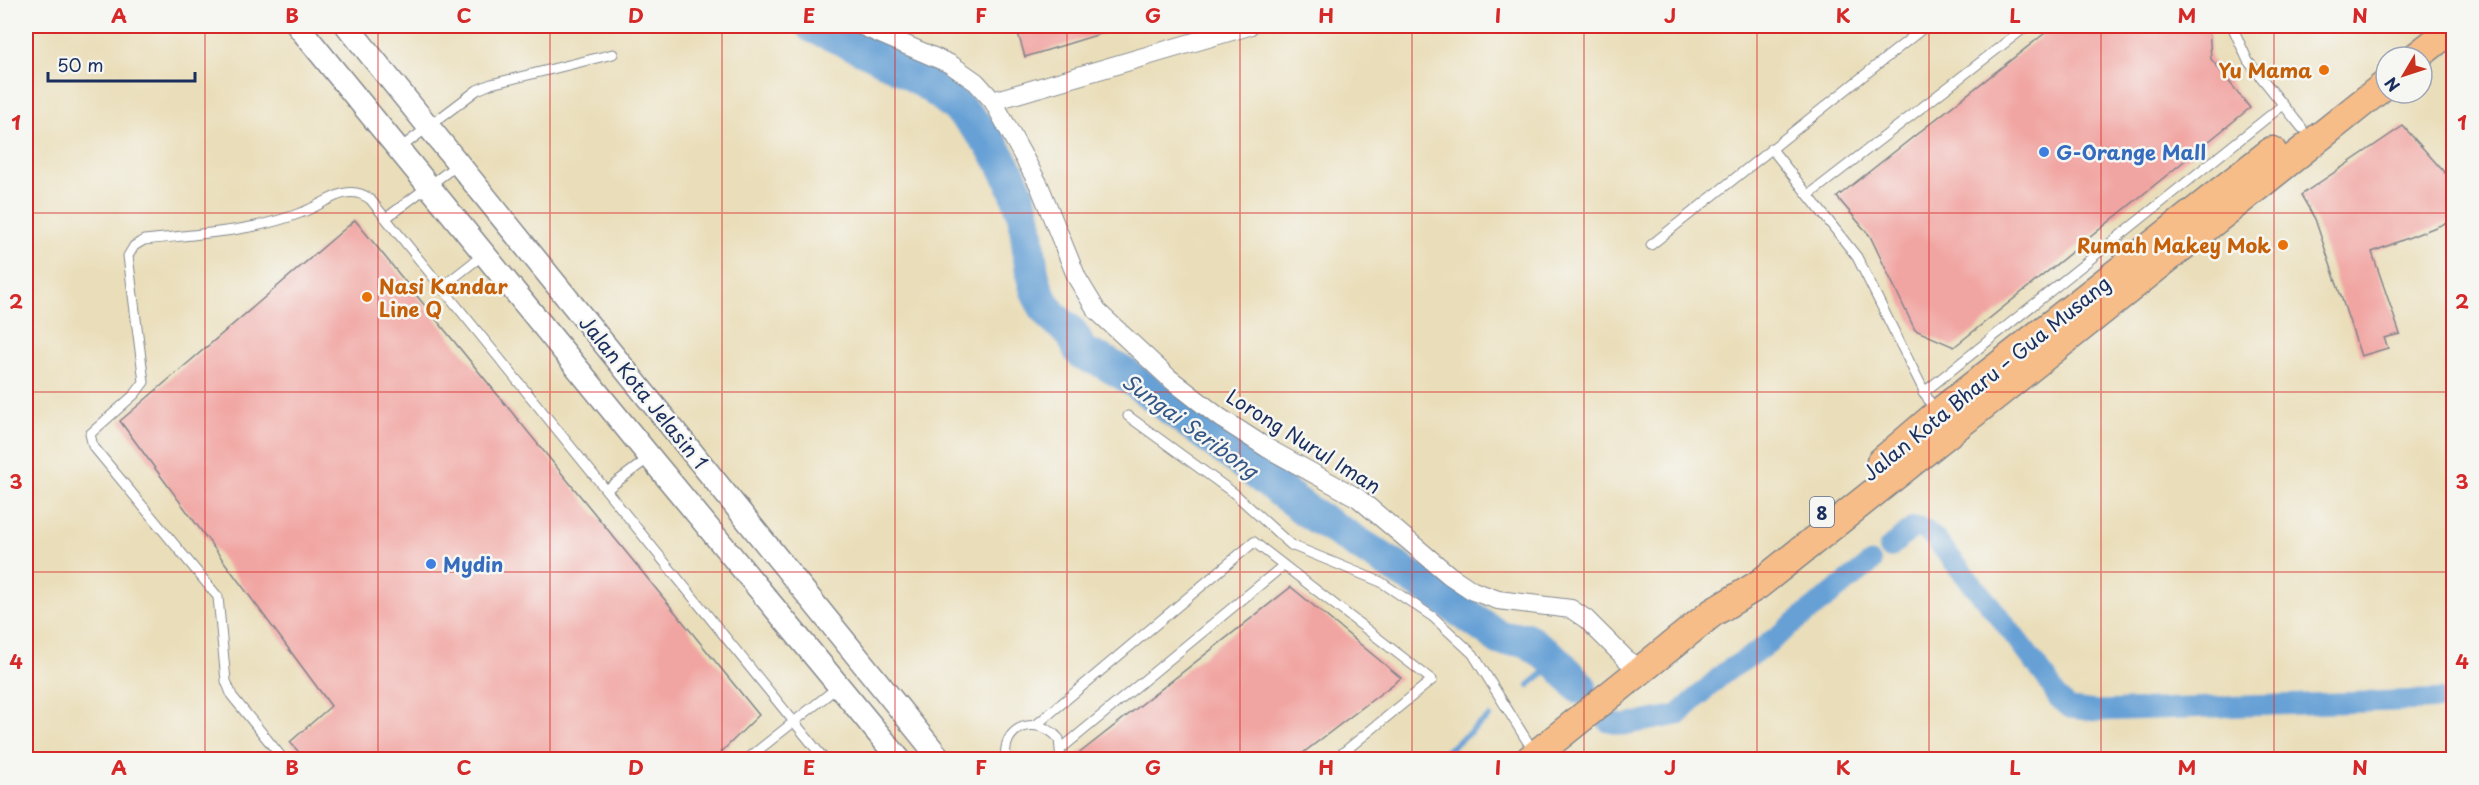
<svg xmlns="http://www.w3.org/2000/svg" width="2479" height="785" font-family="'Playpen Sans',sans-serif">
<rect width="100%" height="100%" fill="#f6f6f2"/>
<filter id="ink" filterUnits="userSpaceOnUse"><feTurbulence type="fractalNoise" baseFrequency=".0167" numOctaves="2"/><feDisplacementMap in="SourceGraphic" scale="12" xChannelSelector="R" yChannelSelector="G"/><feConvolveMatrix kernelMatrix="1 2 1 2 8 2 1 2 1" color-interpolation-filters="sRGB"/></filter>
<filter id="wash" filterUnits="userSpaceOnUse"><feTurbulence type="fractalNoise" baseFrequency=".008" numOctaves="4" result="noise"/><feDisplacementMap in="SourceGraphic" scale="24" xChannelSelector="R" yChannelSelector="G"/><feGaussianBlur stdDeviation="1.35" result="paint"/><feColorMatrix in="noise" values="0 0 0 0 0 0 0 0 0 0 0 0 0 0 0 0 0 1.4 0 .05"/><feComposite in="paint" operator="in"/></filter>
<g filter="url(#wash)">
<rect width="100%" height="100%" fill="#eadeba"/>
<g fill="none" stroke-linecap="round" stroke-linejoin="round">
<path stroke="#66a0d5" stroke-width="6" d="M1529 685 1557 662
M1435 760 1489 717"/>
<path stroke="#66a0d5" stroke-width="21" d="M1889 548 1914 527 1925 530 1935 539 1999 616 2047 679 2057 697 2070 708 2097 711 2454 699
M1608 722 1624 725 1678 715 1725 672 1757 652 1871 563"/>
<path stroke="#66a0d5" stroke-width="34" d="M812 26C905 66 993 105 1023 212 1032 246 1026 284 1049 312 1055 321 1065 326 1072 334 1077 341 1077 348 1083 354L1102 361 1128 376 1307 511 1430 589 1501 639H1526L1557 662 1580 687"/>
</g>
<g id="blocks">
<path fill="#f1a5a2" d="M1016 26H1112L1113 30 1025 57Z
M2054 26H2209L2211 59 2250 108 1954 347 1915 330 1870 236 1837 197Z
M2403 126 2454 183V220L2372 252 2400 334 2384 338 2388 348 2361 356 2315 219 2301 195Z
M355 220 759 715 714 759H305L290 742 331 706 120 421Z
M1291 587 1401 678 1295 759H1072Z"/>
</g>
</g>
<g filter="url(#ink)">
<use href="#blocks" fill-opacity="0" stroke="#82868c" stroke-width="1.5"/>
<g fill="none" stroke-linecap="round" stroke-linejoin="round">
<g stroke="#82868c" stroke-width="11">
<path id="service" d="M2232 26 2248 61 2302 128
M1771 148 1857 257 1935 413
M399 149 477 90 491 84 613 54
M1810 194 2027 26
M386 218 458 164
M1651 245 1926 26
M442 287 484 254
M1923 393 2283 105
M1128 416 1235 494 1291 545 1381 582 1433 617 1473 654 1534 752
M606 490 650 457
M1036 725 1254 542 1432 680 1334 760
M1062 748 1284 565
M284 760 232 696 226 681 218 597 93 446 90 434 135 394 144 382 128 256 134 246 144 240C197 234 253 232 303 212 327 203 346 182 370 199L825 760
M746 760 839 686
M1006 760C1001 725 1038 714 1059 739L1061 760"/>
</g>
<g stroke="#82868c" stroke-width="20">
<path id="minor" d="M862 26 950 64 976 82 993 101 1039 185 1077 278 1097 311 1169 378 1219 417 1267 448 1358 498 1449 575 1473 591 1498 600 1571 609 1586 619 1626 659 1642 670
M993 101 1249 26"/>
</g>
<g stroke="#82868c" stroke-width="25">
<path id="tertiary" d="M298 26 650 457 900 760
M347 26 941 760"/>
</g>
<g stroke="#82868c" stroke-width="31">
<path id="primary" d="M2416 57 2454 27
M1881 462 1936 415 2272 151
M1529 760 1712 613 1758 585 2386 84"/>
</g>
<use href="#service" stroke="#fff" stroke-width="9"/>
<use href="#minor" stroke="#fff" stroke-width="18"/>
<use href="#tertiary" stroke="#fff" stroke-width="22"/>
<use href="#primary" stroke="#f7bd88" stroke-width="28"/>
</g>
</g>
<path fill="none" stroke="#d62828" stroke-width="1.5" stroke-opacity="0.55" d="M205 26V760M378 26V760M550 26V760M722 26V760M895 26V760M1067 26V760M1240 26V760M1412 26V760M1584 26V760M1757 26V760M1929 26V760M2101 26V760M2274 26V760M26 213H2454M26 392H2454M26 572H2454"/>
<g fill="#e8710a" stroke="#f6f6f2" stroke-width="2">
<circle cx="2324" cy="70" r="6"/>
<circle cx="2283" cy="245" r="6"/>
<circle cx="367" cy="297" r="6"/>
</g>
<g fill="#3f7fe0" stroke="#f6f6f2" stroke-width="2">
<circle cx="2044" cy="152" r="6"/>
<circle cx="431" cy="564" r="6"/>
</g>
<g text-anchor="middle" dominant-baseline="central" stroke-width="5" stroke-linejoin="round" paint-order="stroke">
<rect fill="#f6f6f2" stroke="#5d6b8a" stroke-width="1.5" x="1810" y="497" width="24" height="30" rx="4.5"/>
<g font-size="18" font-weight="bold" fill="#1b2f5e">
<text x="1822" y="512">8</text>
</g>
<g font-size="20" font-weight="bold" fill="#c56008" stroke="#f6f6f2" text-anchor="end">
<text x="2312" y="70">Yu Mama</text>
<text x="2271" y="245">Rumah Makey Mok</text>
<text x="379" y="286" text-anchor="start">Nasi Kandar<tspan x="379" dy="23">Line Q</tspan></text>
</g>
<g font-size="20" font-weight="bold" fill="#366cbe" stroke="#f6f6f2" text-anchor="start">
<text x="2056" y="152">G-Orange Mall</text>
<text x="443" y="564">Mydin</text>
</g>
<g font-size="20" fill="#1b2f5e" stroke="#f6f6f2">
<text transform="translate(1986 378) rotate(-39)">Jalan Kota Bharu – Gua Musang</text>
<text transform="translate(644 392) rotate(51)">Jalan Kota Jelasin 1</text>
<text transform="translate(1304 441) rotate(32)">Lorong Nurul Iman</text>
</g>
<g font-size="21" font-style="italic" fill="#355788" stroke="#f6f6f2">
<text transform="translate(1191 425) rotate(36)">Sungai Seribong</text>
</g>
</g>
<rect width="2479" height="785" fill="none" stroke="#f6f6f2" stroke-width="66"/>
<g transform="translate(2404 75) rotate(231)"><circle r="28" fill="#f6f6f2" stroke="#9ea6b7" stroke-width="1.5"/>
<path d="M0-4.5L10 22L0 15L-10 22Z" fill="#c8321e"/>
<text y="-9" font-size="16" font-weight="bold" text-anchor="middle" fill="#1b2f5e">N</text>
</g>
<path d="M48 72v9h147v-9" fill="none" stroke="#1b2f5e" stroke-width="3"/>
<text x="57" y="72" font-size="18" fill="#1b2f5e" stroke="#f6f6f2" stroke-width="4.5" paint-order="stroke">50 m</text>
<rect x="33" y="33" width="2413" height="719" fill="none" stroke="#d62828" stroke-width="2"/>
<g font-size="20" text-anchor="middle" font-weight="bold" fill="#d62828">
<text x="119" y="23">A</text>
<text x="292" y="23">B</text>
<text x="464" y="23">C</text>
<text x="636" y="23">D</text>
<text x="809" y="23">E</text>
<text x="981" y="23">F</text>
<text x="1153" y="23">G</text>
<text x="1326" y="23">H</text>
<text x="1498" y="23">I</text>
<text x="1670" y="23">J</text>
<text x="1843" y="23">K</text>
<text x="2015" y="23">L</text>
<text x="2187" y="23">M</text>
<text x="2360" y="23">N</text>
<text x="16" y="130">1</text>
<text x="2462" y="130">1</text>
<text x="16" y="309">2</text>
<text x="2462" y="309">2</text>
<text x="16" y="489">3</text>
<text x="2462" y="489">3</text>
<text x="16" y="669">4</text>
<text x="2462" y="669">4</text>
<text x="119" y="775">A</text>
<text x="292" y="775">B</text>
<text x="464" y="775">C</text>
<text x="636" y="775">D</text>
<text x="809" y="775">E</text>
<text x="981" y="775">F</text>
<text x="1153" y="775">G</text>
<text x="1326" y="775">H</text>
<text x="1498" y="775">I</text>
<text x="1670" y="775">J</text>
<text x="1843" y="775">K</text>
<text x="2015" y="775">L</text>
<text x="2187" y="775">M</text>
<text x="2360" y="775">N</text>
</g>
</svg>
